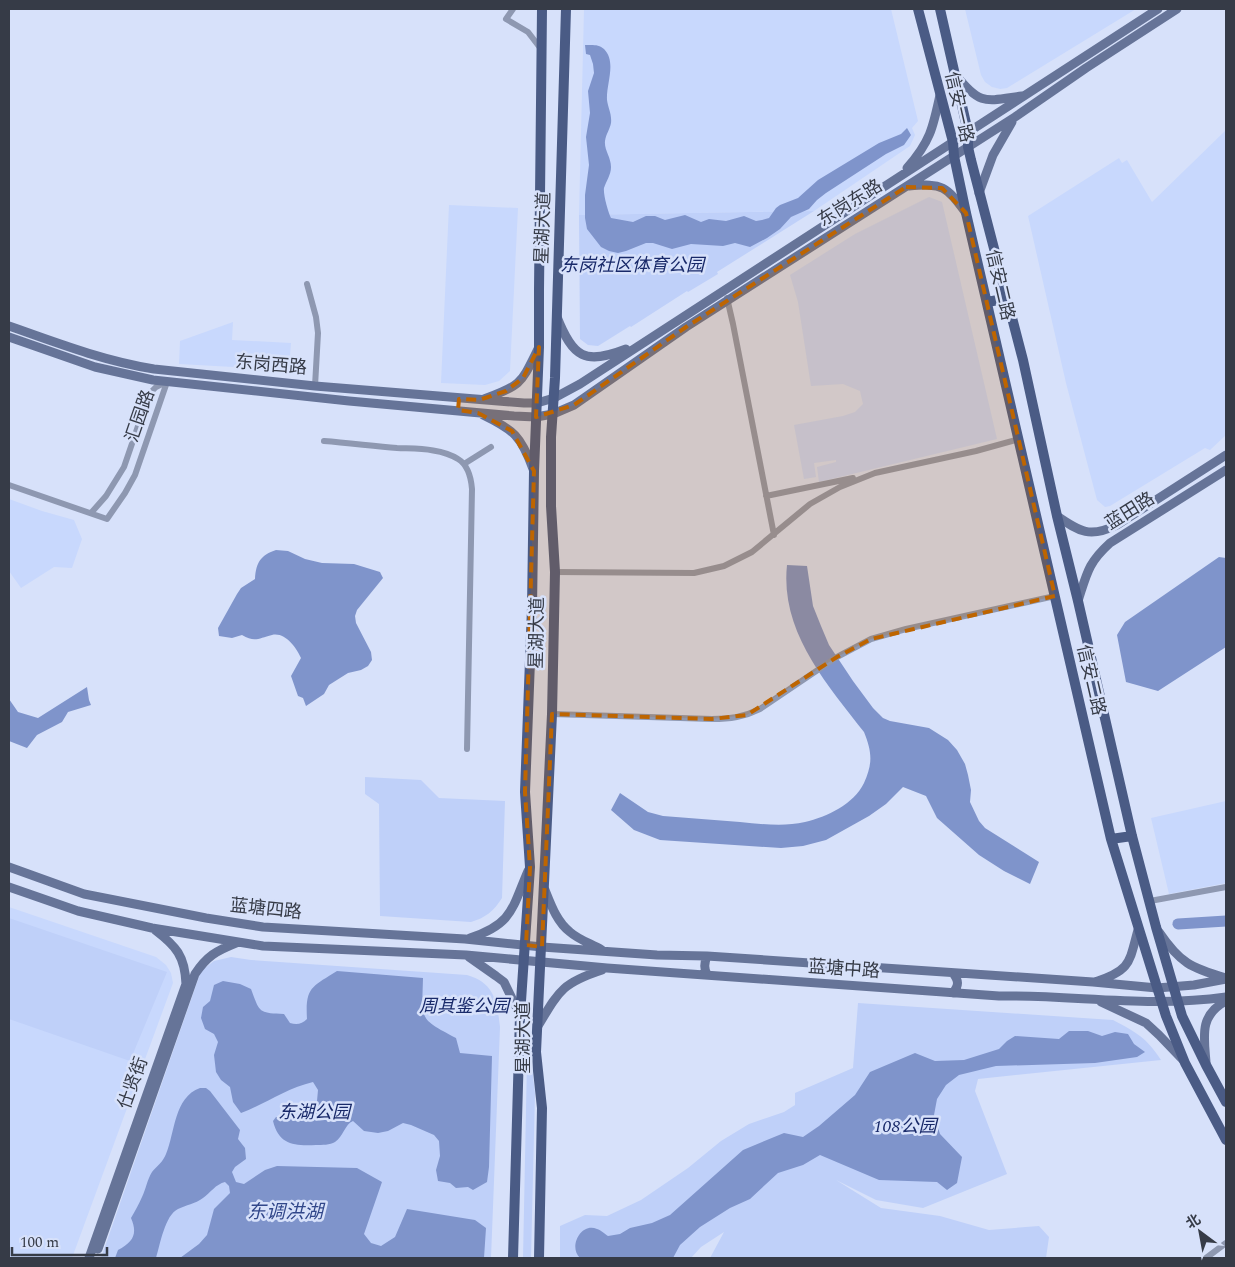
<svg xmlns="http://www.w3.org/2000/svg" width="1235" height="1267" font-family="Spectral,'Noto Sans SC',serif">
<rect width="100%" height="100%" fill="#d7e1fa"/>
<path fill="#c8d8fd" d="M584 9H891L918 121 912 128 915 135 910 146 814 211 579 215Z
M965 9H1136L1007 88 1000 89 992 87 985 82 981 75Z
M1226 130V435L1210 450 1205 448 1110 506 1105 507 1097 500 1066 383 1028 216 1119 158 1122 163 1127 160 1152 202Z
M929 197 942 202 997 439 819 482 817 467 836 462V460L814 463 816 477 804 479 794 425 843 416 855 412 863 404 860 391 843 384 811 386 798 302 790 275 855 234Z
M449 205 518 208 510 371 499 381 485 385 441 383Z
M233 322 232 340 291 343 289 370 179 364 180 341Z
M9 499 42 511 74 520 82 539 72 568 54 567 21 588 9 571Z
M1226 801V883L1169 894 1151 818Z
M9 907 156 957 166 965 171 973 173 983 72 1258H9Z"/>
<path fill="#bfd0f9" d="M814 211 717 272 718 274 688 292 687 291 631 327 630 326 598 346 588 345 580 339 579 215Z
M365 777 421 780 439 798 505 801 502 898C494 911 485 918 471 922L380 916 379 804 365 794Z
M9 918 167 972 130 1061 9 1019Z
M231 957 251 960 467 975C495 983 497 1002 500 1027L491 1258H101L201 971 214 961Z
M858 1003 1113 1020C1136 1032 1147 1038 1161 1060L978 1079 975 1091 1007 1174 923 1208 876 1200 836 1180 881 1208 940 1216 989 1230 1039 1226 1049 1237 1046 1258H710L724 1232 701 1247 691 1258H560V1226L585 1215 607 1216 641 1200 688 1168 721 1141 749 1124 784 1112 795 1105V1093L853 1068Z
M527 1060H531L535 1093 531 1258H523Z"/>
<path fill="#7f94cb" d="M585 45C592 45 599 44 604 49 617 62 606 84 607 100 608 108 612 114 611 123 610 129 606 134 605 141 604 150 611 157 611 167 611 175 606 181 604 188 603 194 608 212 611 218L633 222 646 216H655L665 220 685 215 701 222 709 219 726 221 744 216 756 221 762 220 769 218 776 208 780 205 798 198 818 180 879 143 901 134 907 128 911 135 904 145 886 154 826 193 817 200 809 209 791 217 780 229 767 238 750 247 735 243 723 246 691 244 672 249 653 243H646L626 251 618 253 609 251 601 247 587 229 585 218V195L589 165 586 137 590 113 588 91 594 73 593 64 590 55 586 54Z
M276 550 288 551 305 559 322 563 354 564 380 572 383 578 357 610 355 616 356 623 371 652 372 660 368 666 361 670 348 673 329 685 324 694 306 706 303 698 298 696 291 676 301 658C296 647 285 632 272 635 259 638 255 643 242 635L232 638 219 636 218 628 237 594 241 588 255 579C256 562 261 555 276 550Z
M1219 557 1226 558V647L1158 691 1126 682 1117 635 1125 622Z
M787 565 807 566 813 606 821 626 829 645 853 681 873 708 883 718 890 721 929 728 948 740 957 750 965 764 968 775 971 790 970 802 979 821 985 828 1039 862 1030 884 1004 871 979 855 937 818 926 796 903 787 886 804 869 816 826 840 803 846 781 848 660 840 634 830 611 810 620 793 648 812 663 816C689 818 714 820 740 822 761 824 784 827 805 822 827 817 854 804 864 783 873 763 872 752 864 732 826 683 780 631 787 565Z
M87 687 89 700 91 705 68 712 62 722 37 735 27 748 9 741V699L18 712 38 718Z
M337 971 423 978C422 1020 418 1018 456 1038L460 1053 492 1056 489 1167 487 1182 473 1190 468 1187 456 1188 450 1183 438 1181 436 1170 440 1156 439 1141 434 1135 411 1125 403 1123 388 1131 378 1133 364 1131 353 1121C345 1124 343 1137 335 1142 330 1145 322 1145 316 1145 294 1146 279 1145 273 1121L276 1117H305L311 1113 317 1101 318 1090 313 1082C287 1088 265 1104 241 1113L233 1102 230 1087 221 1080 216 1072 214 1055 218 1042 214 1034 205 1029 201 1018 203 1007 210 1001 214 985 223 981 240 984 251 989C260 1013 258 1013 284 1014L290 1023C297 1025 302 1024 307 1019 305 987 312 987 337 971Z
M1069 1031H1088L1102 1036 1115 1032 1128 1034 1134 1044 1145 1052 1137 1057 1095 1063 996 1066 959 1075 946 1085 937 1099 934 1115 940 1134 962 1157 957 1183 947 1190 937 1182 879 1180 820 1155 803 1165 778 1173 750 1199 730 1208 700 1227 680 1245 673 1258H580C568 1247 581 1222 597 1229 601 1230 605 1234 608 1236L620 1234 630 1228 652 1223 670 1215 743 1150 784 1133 803 1137 819 1126 855 1095 870 1072 915 1053 935 1061 964 1060 999 1049 1007 1041 1015 1036 1059 1039Z
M200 1088H206L210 1091 240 1130 238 1139 245 1148 246 1159 235 1167 232 1172 236 1182 244 1184 265 1170 277 1166 357 1168 382 1182 364 1234 371 1243 381 1246 395 1237 407 1209 475 1220 486 1228 484 1258H180L199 1244 207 1235 214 1209 230 1193 229 1186 225 1182C216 1184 210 1193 203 1198 195 1204 186 1205 178 1209 165 1215 160 1245 156 1258H115L118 1250C133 1242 138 1234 131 1218 135 1211 139 1204 142 1197 146 1189 147 1180 152 1172 157 1166 163 1162 166 1154 175 1133 174 1097 200 1088Z"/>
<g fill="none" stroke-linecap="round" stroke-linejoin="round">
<path stroke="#7f94cb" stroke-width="11" d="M1178 924 1226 921"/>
<path stroke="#8e98b1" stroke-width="6" d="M513 9 506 19 528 32 541 49
M307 284 316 317 318 333 315 386
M727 298 733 324 774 535
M324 441C349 443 373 446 397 448 416 449 441 448 458 459 468 465 471 477 472 489L467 749
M464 464 491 447
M9 485 107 519 125 493 135 475 167 382
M766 496 853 478
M91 513 106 496 124 467 149 394 156 387 166 382
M555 572 694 573 724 566 752 552 810 504 840 487 875 473 976 451 1019 439
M552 714 712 719C730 719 744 717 760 709L837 657 871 639 906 629 1055 596
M1150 901 1226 887
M1206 1258 1226 1243"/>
<path stroke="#667498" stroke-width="9" d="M956 75C980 106 986 101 1022 96
M907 168C930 142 933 128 940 95
M909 186C943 183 946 186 966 213
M979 193 993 155 1012 122
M557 317C573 358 585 365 626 349
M9 326C57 343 104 361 154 369L315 386 524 403H537L554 398 580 384 1158 9
M9 337 95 367 153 380 349 401 514 416 536 417 553 414 574 405 686 327 1015 117 1086 68 1177 9
M484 399C523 385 521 383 539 347
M483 415C514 430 521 436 533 469
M1057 516C1080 532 1090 538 1117 525L1226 455
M1078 601C1087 573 1088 563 1110 543L1226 470
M9 867 84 894 206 918 263 927 465 939 542 947 657 955 707 956 1093 982 1157 988 1194 985 1226 979
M9 887 78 911 152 928 263 946 466 955 607 968 999 996C1076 995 1149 1008 1226 997
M545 890C551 905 557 922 570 932 579 940 592 944 602 950
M1159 932C1180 963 1191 968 1226 978
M470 938C513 924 512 908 528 871
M469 957 496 976 504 982 520 1015
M707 975C704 968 704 964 707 956
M1095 982C1131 970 1129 963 1138 930
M953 993C959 985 959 981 953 973
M1101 1002 1146 1023 1159 1035 1183 1060
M538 1026C559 991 562 983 602 970
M1206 1062C1204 1037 1199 1015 1226 1001
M98 1249 195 974C207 956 216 951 236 943
M89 1258 186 984C185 956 176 946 155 930"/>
<path stroke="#4a5b85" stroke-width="10" d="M918 9 953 142 954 156 966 213 1111 839 1166 1016 1185 1063 1226 1140
M940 9 968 132V147L971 160 1023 360 1057 516 1078 601 1132 836 1156 927 1182 1016 1206 1065 1226 1102
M988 302 1007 298
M1111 839 1132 836
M513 1258 520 1016 530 867 525 792 532 608 534 471 539 347V290L542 9
M539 1258 542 1108 536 1052 552 714 555 572 551 506V437L555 378 566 9"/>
</g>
<path fill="#be6500" fill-opacity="0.2" stroke="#be6500" stroke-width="4" stroke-dasharray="10 6" stroke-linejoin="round" d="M906 187 942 188 966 213 1055 596 871 639 837 657 747 715 712 719 552 714 542 947 526 945 530 867 525 792 534 471 512 431 478 413 458 410 459 399 479 400 506 391 523 378 539 347 536 417 574 405 686 327Z"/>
<g text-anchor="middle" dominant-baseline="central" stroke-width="5" stroke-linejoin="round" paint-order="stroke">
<g font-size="18" fill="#363b47" stroke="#d7e1fa">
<text transform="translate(959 107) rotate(77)">信安一路</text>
<text transform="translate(850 203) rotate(-32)">东岗东路</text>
<text transform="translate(543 228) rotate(-88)">星湖大道</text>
<text transform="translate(1000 285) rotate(77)">信安二路</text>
<text transform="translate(271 365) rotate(5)">东岗西路</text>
<text transform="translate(140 416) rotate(-71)">汇园路</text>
<text transform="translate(1130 511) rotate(-32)">蓝田路</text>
<text transform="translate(537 633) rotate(-89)">星湖大道</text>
<text transform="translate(1091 680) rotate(77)">信安二路</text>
<text transform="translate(266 909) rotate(6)">蓝塘四路</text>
<text transform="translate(844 969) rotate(4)">蓝塘中路</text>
<text transform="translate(523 1038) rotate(-90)">星湖大道</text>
<text transform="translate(133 1083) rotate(-70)">仕贤街</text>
</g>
<g font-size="18" font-style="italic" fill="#182969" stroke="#d7e1fa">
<text x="632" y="265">东岗社区体育公园</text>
<text x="464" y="1006">周其鉴公园</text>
<text x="314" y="1112">东湖公园</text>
<text x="905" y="1126">108公园</text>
</g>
<g font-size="19" font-style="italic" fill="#31478a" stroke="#d7e1fa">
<text x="285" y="1212">东调洪湖</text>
</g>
</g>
<rect width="1235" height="1267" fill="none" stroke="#363b47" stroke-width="20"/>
<g transform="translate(1200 1232) rotate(328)" stroke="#d7e1fa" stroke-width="4" paint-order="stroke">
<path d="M0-4L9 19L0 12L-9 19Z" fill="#363b47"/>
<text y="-8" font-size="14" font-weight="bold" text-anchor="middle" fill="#363b47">北</text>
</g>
<path d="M12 1247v8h95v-8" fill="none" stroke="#363b47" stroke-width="2.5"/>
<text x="20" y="1247" font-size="15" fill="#363b47" stroke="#d7e1fa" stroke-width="4" paint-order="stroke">100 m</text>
</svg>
